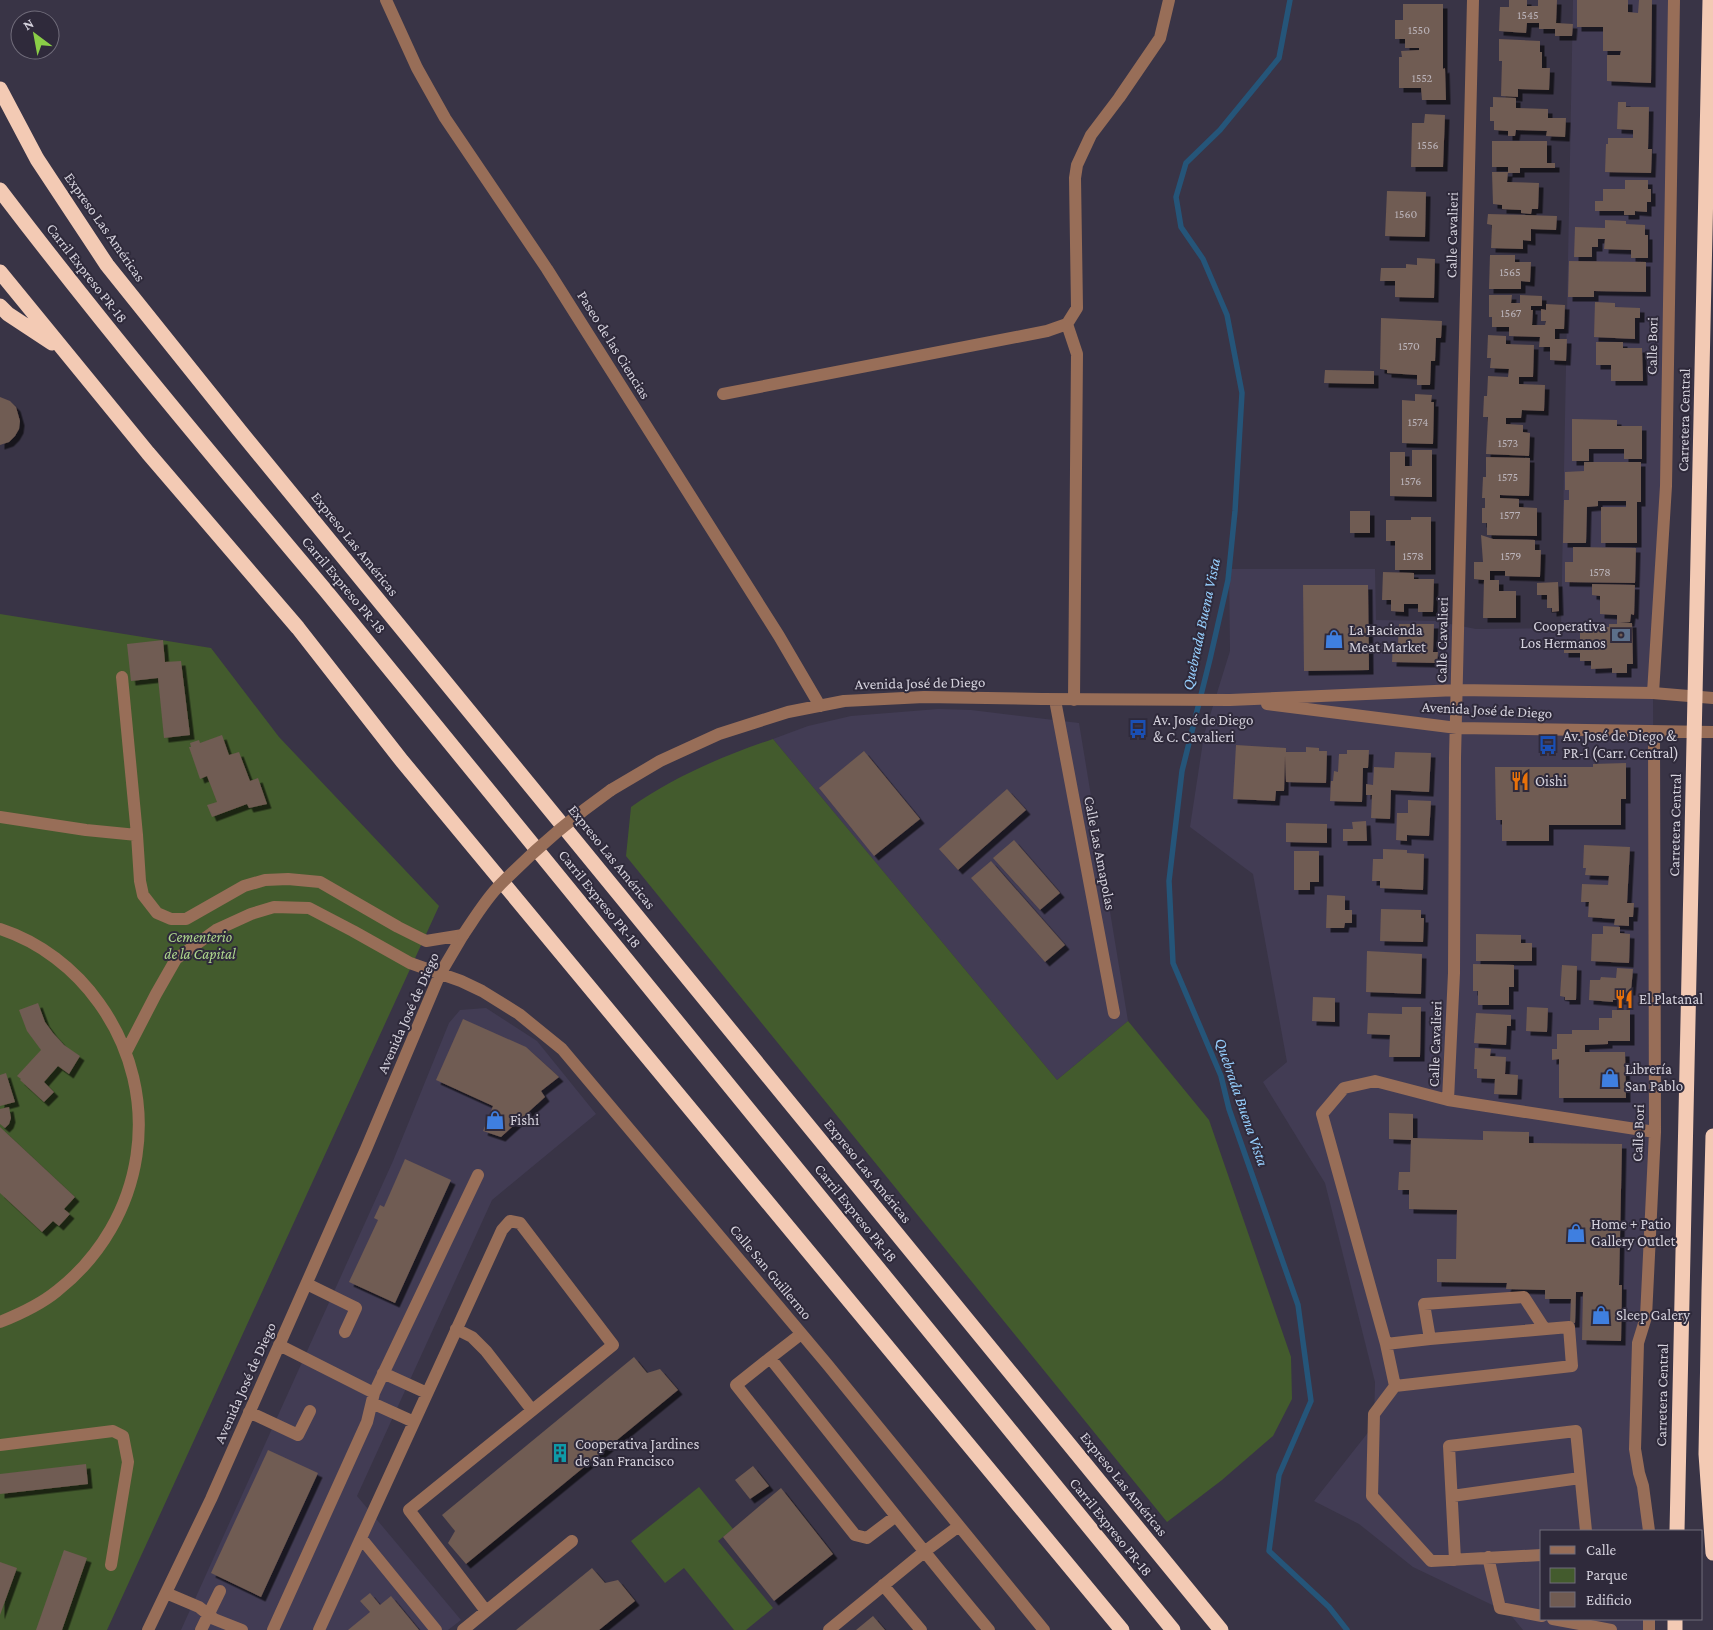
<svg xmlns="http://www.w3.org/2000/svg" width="1713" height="1630" font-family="'Crimson Pro',serif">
<defs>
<filter id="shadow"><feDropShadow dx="4.5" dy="4.5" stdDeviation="0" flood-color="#0009"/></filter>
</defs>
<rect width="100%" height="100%" fill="#393446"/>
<path fill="#423c54" d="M1573 0H1674L1666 486 1653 693 1655 1132 1637 1412 1649 1531H1542V1619H1649V1630H1523L1509 1613 1413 1567 1359 1524 1314 1501 1374 1425 1375 1382 1325 1183 1263 1082 1287 1062 1253 874 1190 827 1204 735 1230 651 1229 569H1375L1376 620 1435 621 1476 629 1561 628Z
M938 709 971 710 1079 723 1128 1021 1057 1080 773 739 808 726 851 716Z
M486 1008 537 1041 596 1114 492 1200 357 1496 461 1620 448 1630H181L393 1161 449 1023 460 1010Z"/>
<path fill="#435b2d" d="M0 614 211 648 279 737 439 906 107 1630H0Z
M773 739 1057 1080 1128 1021 1209 1120 1291 1357 1292 1399 1273 1436 1222 1480 1167 1522 626 856 631 807C675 776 723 756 773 739Z
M699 1487 733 1529 718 1541 773 1608 746 1630H734L684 1568 665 1583 631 1541Z"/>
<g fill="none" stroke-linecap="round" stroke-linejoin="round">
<path stroke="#255579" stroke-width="5.5" d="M1290 0 1279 58 1220 130 1186 163 1176 197 1181 227 1203 259 1227 315 1242 393 1235 511 1228 580 1210 659 1182 771 1169 881 1173 963 1221 1076 1229 1109 1298 1305 1311 1401 1279 1475 1269 1551 1329 1607 1347 1630"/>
</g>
<path fill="#705b52" filter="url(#shadow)" d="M1509 0H1527V6H1538V0H1557L1556 23 1573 24 1572 36H1555V29H1539V23H1527L1526 33 1499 31 1500 7H1509Z
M1577 0H1628V12L1638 13 1639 0H1652L1651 83 1607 81V55H1620L1621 51H1603V27H1577Z
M1403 4H1443V69L1445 68 1446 100H1422L1421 88H1399V57H1402L1401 51 1419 50V48H1405V39H1395V20H1403Z
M1499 39 1540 41V52H1542V68H1550L1549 90 1518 89V97L1501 96 1502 61H1499Z
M1493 97 1516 98V108L1548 109V118H1566L1565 137 1546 136 1547 131 1516 130 1515 136H1508V131L1494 130V121H1490V107H1493Z
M1618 102H1626V107H1649L1648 149H1652L1651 173 1605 172 1606 144H1608V138H1633V130L1617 129Z
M1425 114 1445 115 1443 167H1411L1412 123H1424Z
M1492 141H1547V163H1555V168H1520V173H1508V167H1492Z
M1492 172H1508L1507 182 1539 183 1538 209H1532L1531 214 1521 213V210L1502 209V205L1493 204Z
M1625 180H1648V189H1651V202H1647V212L1635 211V215H1624V211H1595V201H1603V189H1625Z
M1387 191 1426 192 1425 237 1385 236Z
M1488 214 1557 216 1556 230 1531 229V241L1523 240V249L1491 248 1492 225 1487 224Z
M1605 220 1626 221V224L1645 225V235H1648V258H1631V250L1604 249 1605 239H1598V247H1592V257H1574L1575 227 1605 228Z
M1490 255H1515V262H1531L1530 282 1521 281V289H1489Z
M1417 258 1435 259 1434 298 1395 297V281H1380L1381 268H1406V264L1417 265Z
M1569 261 1646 262V292L1594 291V297H1568Z
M1489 295H1512L1511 303H1520V295L1542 296V306H1531V310H1533L1532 325H1545L1546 321H1541V309L1546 310V304L1565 305 1564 329H1555V339H1567L1566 361 1550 360V347H1539L1540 337 1509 336V327H1492V317H1489Z
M1595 302 1615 303V307L1640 308V318H1635V339L1594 337Z
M1381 318 1442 321 1441 338H1436L1435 361H1431L1430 385H1417V375L1387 373V370L1380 369Z
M1488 335 1506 336V344L1534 345 1533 377H1519V384L1545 385 1544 411 1522 410 1521 418H1506V424L1523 425V432L1530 433 1529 456 1486 454 1488 417H1483L1484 396H1487L1488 376 1508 377 1509 369 1490 368 1491 358H1487Z
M1596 342H1623V348H1642L1643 381H1611V365H1596Z
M1325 370 1374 371V384L1324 383Z
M1415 394 1432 395 1431 402H1434L1433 444 1402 443V400L1415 401Z
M0 397 10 401 16 407 20 421 19 429 15 436 9 442 0 445Z
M1572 419 1617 420V426H1642V459H1624V449H1589V461H1572Z
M1412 450H1432V497L1390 496V452H1405V466H1412Z
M1486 457 1530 458 1529 496 1500 495V498L1519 499V507L1537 508V536L1487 535V523H1482V508H1485V498H1482L1483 477H1486Z
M1584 462H1641V502H1637V543H1601V507H1626V501H1598V506L1587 507 1586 543H1563L1564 500H1569V490H1565V472L1584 471Z
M1350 511H1370V533H1350Z
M1411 517H1431V570H1395V541H1386V520H1411Z
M1481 535 1493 539 1535 540V550H1541L1540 577 1505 576V571H1490V580H1499V591H1516V618H1483L1484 580 1474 579V562H1483Z
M1573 547 1636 548 1635 583 1565 582V562H1573Z
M1383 572 1414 573V579H1434L1433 612H1418V604H1404V612L1391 611V600H1382Z
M1558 582 1559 611 1552 612V608H1547V595H1537V583Z
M1592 584 1635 585 1634 615 1631 614 1630 622 1619 623H1632L1633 664H1627V673H1612V668L1591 669V661H1580V653H1564V642H1580V629H1601L1602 627H1609V624H1617V615L1600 614V596L1592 595Z
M1303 585H1368L1369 670 1304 671Z
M1399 624H1434L1433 652H1438L1437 663 1392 662 1393 644H1398Z
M163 640 165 662 181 661 190 735 164 738 158 678 131 681 127 644Z
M222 735 229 755 239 752 250 781 258 778 267 804 249 808 247 804 212 817 207 805 217 802 207 776 200 779 189 747H191L190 743 199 740 200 743Z
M1236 745 1286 748V752H1306V747L1319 748V751H1327L1326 783 1286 782 1285 756 1284 791H1276L1275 801 1233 799Z
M1347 750H1369L1368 768H1363L1362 802 1330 801 1331 781H1333L1334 771 1338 772 1339 754H1347Z
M864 751 920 819 874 856 819 788Z
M1395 752 1431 753 1429 792 1391 790 1390 819 1371 818 1372 795H1366V784L1373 785 1374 767 1394 768Z
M1626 763V799H1621V825H1549V841H1502V820H1496L1495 767H1593V764Z
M1007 789 1026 810 958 870 939 849Z
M1408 800 1431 801 1429 836 1407 835V841L1396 840 1397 813H1408Z
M1366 821 1367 841H1343V829H1353L1352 822Z
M1286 823 1327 824V843L1286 842Z
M1014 840 1060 893 1040 910 993 858Z
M1584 845 1630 847 1627 903H1634L1633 917H1629V926L1614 925 1615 919 1588 917 1589 902H1581L1582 884 1608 885 1609 876 1585 875 1586 868H1583Z
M1383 849 1407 850V853L1424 854 1423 890 1380 888V881H1372L1373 859H1383Z
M1294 851H1319V882H1310V890H1294Z
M991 861 1065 945 1045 962 971 878Z
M1327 895 1345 896V910H1352V923H1345L1344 928H1326Z
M1381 909 1421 910V918H1424L1423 942 1380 941Z
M1603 926 1620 927V933L1630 934 1629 963 1591 961 1592 934H1603Z
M1476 934 1521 935V943H1532V961H1476Z
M1367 951 1422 954 1421 994 1366 992Z
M1473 964 1514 965V987H1509V1005H1478V991H1473Z
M1562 965 1577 966 1576 1000H1565V997L1560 996Z
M1617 968 1633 969 1631 991H1628L1627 1000H1613V1002L1589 1000 1590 980H1600L1601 977 1616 978Z
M1313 997 1335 998V1022L1312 1021Z
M38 1003 45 1022 53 1033 64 1045 80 1056 69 1074 58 1066 44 1082 54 1092 44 1102 20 1080 21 1079 17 1076 41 1050 27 1031 19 1010Z
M1402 1007H1421L1420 1057H1389L1390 1035 1367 1034 1368 1013 1402 1014Z
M1527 1007 1548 1008 1547 1032 1526 1031Z
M1612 1010H1630V1041H1608V1044L1585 1045V1052H1625L1626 1098H1559V1059L1552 1060V1049H1557V1034H1572V1030H1599V1018H1612Z
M1476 1013 1511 1015V1026H1507L1506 1045 1474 1043Z
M463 1019 526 1047 559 1077 541 1091 545 1097 501 1137 483 1131 493 1106 436 1080Z
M1475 1048 1491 1049 1490 1056 1506 1057 1505 1074 1518 1075 1517 1095 1494 1094 1495 1079 1477 1078V1069H1474Z
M6 1073 15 1102 0 1106V1075Z
M9 1107 11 1118 9 1124 5 1128 0 1124V1109Z
M1389 1113 1413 1114V1138L1483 1140V1131L1529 1132V1143L1622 1144 1619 1285H1622L1621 1341 1582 1340 1583 1292H1576L1575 1323H1570L1571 1299H1545V1290L1506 1289 1507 1283 1437 1282V1259H1456L1457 1210 1409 1209V1190H1398L1399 1172H1410L1411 1140 1389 1139Z
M0 1127 75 1197 64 1209 70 1214 59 1226 53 1221 42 1232 0 1193Z
M405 1159 451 1180 395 1303 349 1282 378 1220 374 1218 380 1205 384 1207Z
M634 1357 647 1373 660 1369 678 1390 466 1564 448 1543 455 1531 442 1515Z
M268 1450 318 1473 261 1597 211 1573Z
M86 1464 88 1484 0 1494V1474Z
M753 1466 769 1486 750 1499 735 1480Z
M781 1488 833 1554 774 1601 723 1537Z
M64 1550 87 1558 62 1630H36Z
M0 1562 17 1568 0 1615Z
M592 1568 605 1583 618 1580 635 1601 599 1630H516Z
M370 1593 380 1605 391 1596 419 1630H348L370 1612 360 1601Z
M873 1616 885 1630H856Z"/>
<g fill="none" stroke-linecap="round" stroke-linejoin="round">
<path stroke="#986e58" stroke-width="12" d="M386 0 417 68 445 118 547 269 779 636 820 706
M1473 0 1455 758 1454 973 1448 1100 1655 1132
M1067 324 1077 354 1074 700
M723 394 1047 331 1067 324 1077 308 1075 178 1077 165 1091 135 1119 98 1160 38 1169 0
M122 677 137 835 140 881 143 895 157 913 171 919H186L244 886 265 880 288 879 320 882 398 927 426 941 463 935
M1653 693 1666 486 1674 0
M1055 700 1114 1013
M1267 704 1457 728 1713 732
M611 790 660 761 719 734 788 712 844 701 924 697 1042 699 1230 700 1457 690 1653 693 1713 698
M0 817 86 830 137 835
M0 929C40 942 75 969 99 1003 166 1096 146 1221 57 1291 40 1305 20 1314 0 1322
M126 1052 156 994 176 959 216 930 251 914 274 907 309 908 353 931 410 963 461 981 482 991 519 1014 562 1049 827 1364 1044 1630
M307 1284 356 1308 345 1332
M456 1329 472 1337 486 1351 532 1410
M1430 1339 1424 1304 1524 1297 1544 1328
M1386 1344 1322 1114 1344 1088 1375 1081 1448 1100
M279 1345 374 1393 478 1175
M770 1358 801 1334
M383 1373 427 1393
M1395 1386 1572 1366 1569 1327 1430 1339 1386 1344 1395 1386 1374 1414 1372 1496 1431 1561 1542 1555
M372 1403 414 1422
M249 1412 298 1435 310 1411
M0 1445 113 1431 123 1436 128 1462 111 1565
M1452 1496 1580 1478
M896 1516 867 1538 855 1535 736 1385 770 1358C843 1449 914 1541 989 1630
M1649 1531 1643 1486 1639 1473 1635 1449 1638 1343 1646 1317 1655 1132 1654 732
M361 1538 502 1230 510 1221 520 1223 613 1345 409 1510 486 1611
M1488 1557 1500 1608 1542 1616
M1455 1560 1449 1446 1576 1431 1586 1531
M883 1585 921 1630
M166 1593 199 1607 214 1619 242 1630
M1553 1619 1611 1630
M148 1630 211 1499 366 1149 440 974 463 935
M201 1630 220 1591
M273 1630 367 1422 374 1393
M319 1630 361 1538 436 1630
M463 1630 572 1541
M829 1630 924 1552 959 1526
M1649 1630V1619"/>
<path stroke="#f3cab4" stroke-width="15" d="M0 89 37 159 107 265 240 431 1221 1630
M0 190C104 327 215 459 326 591L1173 1630
M0 272 148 453 298 628 402 761 1122 1630
M0 306 8 314 52 343
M1713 1136 1709 1291 1706 1454 1713 1553
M1677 1531 1710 0
M1675 1630V1619"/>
<path stroke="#986e58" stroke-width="12" d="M463 935C474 919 484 902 497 888 532 852 570 819 611 790"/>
</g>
<defs>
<g id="bank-bare" transform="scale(1.5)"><path d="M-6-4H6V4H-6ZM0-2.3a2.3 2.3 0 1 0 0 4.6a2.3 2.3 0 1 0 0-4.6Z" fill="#5c6f8a" stroke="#2f2a3b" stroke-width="2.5" paint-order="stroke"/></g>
<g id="shop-bare" transform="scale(1.5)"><path d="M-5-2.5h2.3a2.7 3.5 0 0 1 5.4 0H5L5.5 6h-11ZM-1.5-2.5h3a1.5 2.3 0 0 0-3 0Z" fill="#3f7fe0" stroke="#2f2a3b" stroke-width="2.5" paint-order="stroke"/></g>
<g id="bus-bare" transform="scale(1.5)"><path d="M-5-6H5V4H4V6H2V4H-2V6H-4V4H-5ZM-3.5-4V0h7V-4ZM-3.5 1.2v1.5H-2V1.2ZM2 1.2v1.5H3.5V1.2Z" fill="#1a4fb4" stroke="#2f2a3b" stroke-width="2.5" paint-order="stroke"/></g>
<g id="restaurant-bare" transform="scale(1.5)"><path d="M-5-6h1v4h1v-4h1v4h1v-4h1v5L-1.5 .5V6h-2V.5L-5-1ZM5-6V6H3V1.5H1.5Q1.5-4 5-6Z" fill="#e8710a" stroke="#2f2a3b" stroke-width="2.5" paint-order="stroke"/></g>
<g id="building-bare" transform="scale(1.5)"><path d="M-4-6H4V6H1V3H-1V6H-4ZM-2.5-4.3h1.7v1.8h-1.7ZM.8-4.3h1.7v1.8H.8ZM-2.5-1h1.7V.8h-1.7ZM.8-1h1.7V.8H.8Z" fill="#0f9aa8" stroke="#2f2a3b" stroke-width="2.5" paint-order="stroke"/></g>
</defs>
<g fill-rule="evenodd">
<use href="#bank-bare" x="1621" y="635"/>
<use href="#shop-bare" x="1334" y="639"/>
<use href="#bus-bare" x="1138" y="729"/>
<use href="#bus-bare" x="1548" y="745"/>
<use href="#restaurant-bare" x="1520" y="781"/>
<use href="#restaurant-bare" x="1624" y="999"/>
<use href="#shop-bare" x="1610" y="1078"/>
<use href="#shop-bare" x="495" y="1120"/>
<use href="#shop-bare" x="1576" y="1233"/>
<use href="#shop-bare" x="1601" y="1315"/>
<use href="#building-bare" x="560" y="1453"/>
</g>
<g text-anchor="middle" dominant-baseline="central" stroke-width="4" stroke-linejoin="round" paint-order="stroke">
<g font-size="12" fill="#bbb4ba">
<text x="1528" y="15">1545</text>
<text x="1419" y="30">1550</text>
<text x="1422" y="78">1552</text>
<text x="1428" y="145">1556</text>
<text x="1406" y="214">1560</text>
<text x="1510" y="272">1565</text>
<text x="1511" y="313">1567</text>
<text x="1409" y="346">1570</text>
<text x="1418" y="422">1574</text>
<text x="1508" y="443">1573</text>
<text x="1508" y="477">1575</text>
<text x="1411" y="481">1576</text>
<text x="1510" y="515">1577</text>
<text x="1413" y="556">1578</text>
<text x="1511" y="556">1579</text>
<text x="1600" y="572">1578</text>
</g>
<g font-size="15" fill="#d4d1dc" stroke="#2f2a3b">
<text transform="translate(105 227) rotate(55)">Expreso Las Américas</text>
<text transform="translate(1452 235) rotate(-89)">Calle Cavalieri</text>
<text transform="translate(87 273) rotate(52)">Carril Expreso PR-18</text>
<text transform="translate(614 345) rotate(58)">Paseo de las Ciencias</text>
<text transform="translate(1652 346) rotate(-89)">Calle Bori</text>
<text transform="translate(1684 420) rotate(-89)">Carretera Central</text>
<text transform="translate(355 544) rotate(51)">Expreso Las Américas</text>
<text transform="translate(344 585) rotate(50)">Carril Expreso PR-18</text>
<text transform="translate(1442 640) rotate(-89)">Calle Cavalieri</text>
<text transform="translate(920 683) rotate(-1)">Avenida José de Diego</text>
<text transform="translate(1487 710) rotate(3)">Avenida José de Diego</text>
<text transform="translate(1675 825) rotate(-89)">Carretera Central</text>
<text transform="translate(1100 853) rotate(79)">Calle Las Amapolas</text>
<text transform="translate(612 857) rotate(51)">Expreso Las Américas</text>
<text transform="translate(600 899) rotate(51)">Carril Expreso PR-18</text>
<text transform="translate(408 1013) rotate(-66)">Avenida José de Diego</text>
<text transform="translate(1435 1044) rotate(-88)">Calle Cavalieri</text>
<text transform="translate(1638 1133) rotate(-88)">Calle Bori</text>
<text transform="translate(868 1171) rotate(51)">Expreso Las Américas</text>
<text transform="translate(856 1213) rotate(51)">Carril Expreso PR-18</text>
<text transform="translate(771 1272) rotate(50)">Calle San Guillermo</text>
<text transform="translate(245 1383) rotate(-66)">Avenida José de Diego</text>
<text transform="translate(1662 1395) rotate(-89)">Carretera Central</text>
<text transform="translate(1124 1484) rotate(51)">Expreso Las Américas</text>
<text transform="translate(1111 1527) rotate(51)">Carril Expreso PR-18</text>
</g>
<g font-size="15" fill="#d4d1dc" stroke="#2f2a3b" text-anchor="start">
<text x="1606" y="626" text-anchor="end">Cooperativa<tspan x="1606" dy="17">Los Hermanos</tspan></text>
<text x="1349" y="630">La Hacienda<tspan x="1349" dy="17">Meat Market</tspan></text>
<text x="1153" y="720">Av. José de Diego<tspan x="1153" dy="17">&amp; C. Cavalieri</tspan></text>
<text x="1563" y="736">Av. José de Diego &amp;<tspan x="1563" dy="17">PR-1 (Carr. Central)</tspan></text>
<text x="1535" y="781">Oishi</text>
<text x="1639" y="999">El Platanal</text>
<text x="1625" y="1069">Librería<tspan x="1625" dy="17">San Pablo</tspan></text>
<text x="510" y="1120">Fishi</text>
<text x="1591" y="1224">Home + Patio<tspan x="1591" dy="17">Gallery Outlet</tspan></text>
<text x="1616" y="1315">Sleep Galery</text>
<text x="575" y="1444">Cooperativa Jardines<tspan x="575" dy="17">de San Francisco</tspan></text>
</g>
<g font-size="15" font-style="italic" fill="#afd88d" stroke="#2f2a3b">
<text x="200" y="937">Cementerio<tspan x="200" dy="17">de la Capital</tspan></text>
</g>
<g font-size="16" font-style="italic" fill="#96cefd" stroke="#2f2a3b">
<text transform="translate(1201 624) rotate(-78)">Quebrada Buena Vista</text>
<text transform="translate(1242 1102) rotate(71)">Quebrada Buena Vista</text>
</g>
</g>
<rect x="1540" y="1530" width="162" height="90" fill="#2f2a3b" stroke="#716d7b"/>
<rect x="1550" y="1546" width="25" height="8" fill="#986e58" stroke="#716d7b"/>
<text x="1586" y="1555" font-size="15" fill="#d4d1dc">Calle</text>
<rect x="1550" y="1568" width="25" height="15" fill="#435b2d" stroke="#716d7b"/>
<text x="1586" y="1580" font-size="15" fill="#d4d1dc">Parque</text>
<rect x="1550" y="1592" width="25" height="15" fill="#705b52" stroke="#716d7b"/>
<text x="1586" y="1605" font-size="15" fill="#d4d1dc">Edificio</text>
<g transform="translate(35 35) rotate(328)"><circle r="24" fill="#2f2a3b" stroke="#716d7b"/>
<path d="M0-4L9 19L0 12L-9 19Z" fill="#8ace47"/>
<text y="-8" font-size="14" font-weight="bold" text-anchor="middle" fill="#d4d1dc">N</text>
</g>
</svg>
